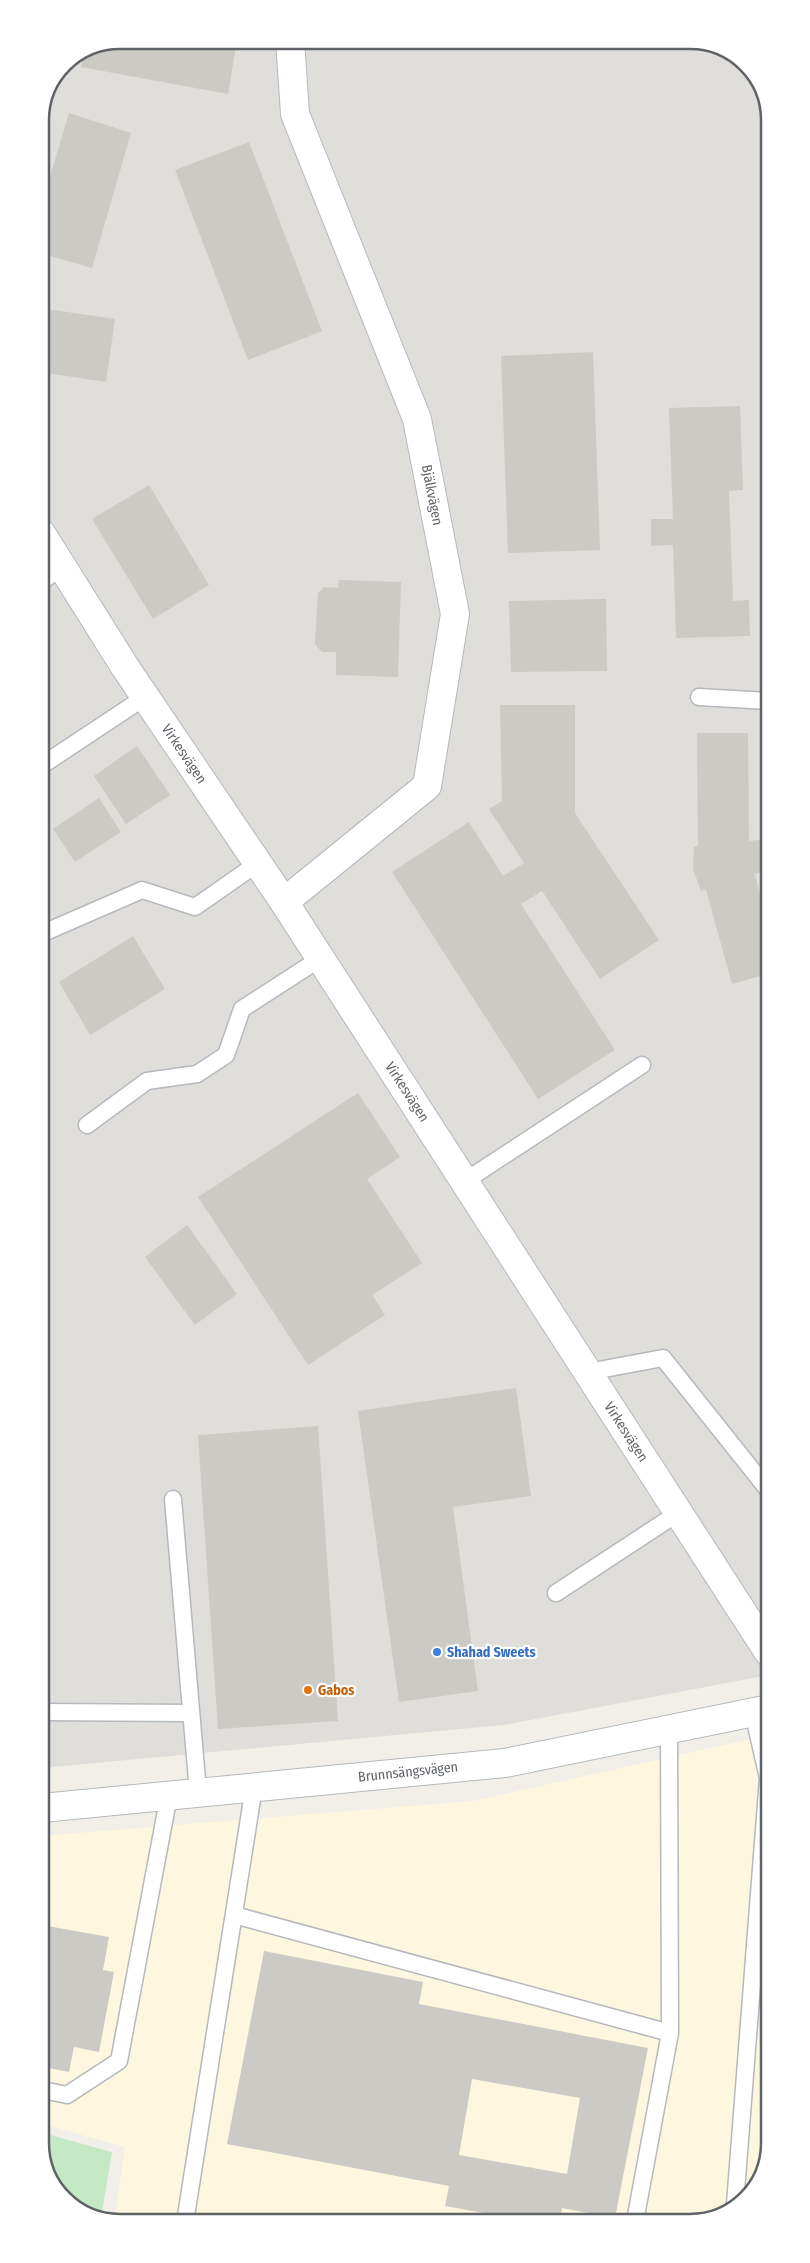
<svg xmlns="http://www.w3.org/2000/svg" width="810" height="2263" font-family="'Fira Sans Condensed',sans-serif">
<rect width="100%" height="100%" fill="#f1efe8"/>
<path fill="#fef7e0" d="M769 1735 770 2143 753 2192 711 2220 114 2223 125 2147 43 2124 42 1836 473 1801Z"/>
<path fill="#e0deda" d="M120 40H696L739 57 767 99 769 1675 504 1725 42 1768 40 115 64 63Z"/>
<path fill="#c5e8c5" d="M43 2133 112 2152 101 2218 71 2206 43 2164Z"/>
<path fill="#cccac5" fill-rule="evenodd" d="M120 40H237L228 94 81 67 83 55Z
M69 113 131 133 92 268 40 253V210Z
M249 142 322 331 248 360 175 170Z
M40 308 115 319 106 382 40 372Z
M593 352 600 550 508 553 501 356Z
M740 406 743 490 729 491 733 601 749 600 750 636 676 638 673 545 651 546V519H673L669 408Z
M149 485 209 585 153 619 92 519Z
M339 580 401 582 398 677 336 675V652H322L315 644 318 593 324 587 338 588Z
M606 599 607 671 511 672 509 601Z
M500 705H575V813L659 940 600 979 542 891 521 904 615 1050 538 1099 392 872 469 822 503 876 524 863 489 809 502 801Z
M697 733H748L749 841 768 839V870L755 874 768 924V974L732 984 706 890 701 891 693 869 694 847 698 846Z
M137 746 170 795 126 824 94 776Z
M99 798 121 832 75 862 53 829Z
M133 936 165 989 90 1035 59 982Z
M358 1093 400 1157 367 1179 422 1263 372 1295 385 1315 308 1365 198 1197Z
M187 1225 237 1294 195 1325 145 1257Z
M516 1388 531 1496 453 1507 478 1691 399 1702 358 1411Z
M318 1426 338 1721 218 1729 198 1435Z
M42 1925 109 1937 103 1970 114 1972 99 2052 74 2047 69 2072 43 2067Z
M264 1951 423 1982 419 2004 648 2048 615 2218 562 2208 560 2221H526L445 2206 449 2186 227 2144ZM472 2079 580 2098 567 2174 459 2155Z"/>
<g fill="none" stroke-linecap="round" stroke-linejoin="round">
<g stroke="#b5b8bc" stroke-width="19">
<path id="service" d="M41 582 62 567
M699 697 768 701
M41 766 145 697
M41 934 142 890 195 907 258 863
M87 1125 147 1081 197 1074 226 1055 242 1009 321 958
M465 1181 642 1065
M588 1372 663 1358 769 1491
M173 1499 198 1792
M556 1593 678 1513
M42 1712 191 1713
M234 1915 670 2033
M43 2090 67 2095 119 2061 169 1795
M735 2204 768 1778 753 1712
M635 2221 670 2033 669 1729
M185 2222 254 1787"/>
</g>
<g stroke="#b5b8bc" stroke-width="30">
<path id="minor" d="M41 533 125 667 284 902 769 1653
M284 902 427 786 455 614 417 419 295 114 290 40"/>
</g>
<g stroke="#b5b8bc" stroke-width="30">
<path id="tertiary" d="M42 1808 505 1763 769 1709"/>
</g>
<use href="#service" stroke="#fff" stroke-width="16"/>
<use href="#minor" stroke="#fff" stroke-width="28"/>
<use href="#tertiary" stroke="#fff" stroke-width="28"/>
</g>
<circle fill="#3f7fe0" stroke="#fff" stroke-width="2" cx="437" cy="1652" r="5"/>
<circle fill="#e8710a" stroke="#fff" stroke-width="2" cx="308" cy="1690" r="5"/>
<g text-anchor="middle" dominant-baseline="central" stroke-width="4.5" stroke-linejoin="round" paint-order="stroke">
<g font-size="14" fill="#5f6368" stroke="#fff">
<text transform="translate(432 495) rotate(79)">Bjälkvägen</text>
<text transform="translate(184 754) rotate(56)">Virkesvägen</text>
<text transform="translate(407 1092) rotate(57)">Virkesvägen</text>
<text transform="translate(626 1432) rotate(57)">Virkesvägen</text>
<text transform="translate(408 1772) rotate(-6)">Brunnsängsvägen</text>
</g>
<g font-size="14" font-weight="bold" fill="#366cbe" stroke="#fff" text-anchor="start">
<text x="447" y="1652">Shahad Sweets</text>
</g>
<g font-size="14" font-weight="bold" fill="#c56008" stroke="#fff" text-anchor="start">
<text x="318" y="1690">Gabos</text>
</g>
</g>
<path d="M0 0H810V2263H0ZM120 49H690A71 71 0 0 1 761 120V2143A71 71 0 0 1 690 2214H120A71 71 0 0 1 49 2143V120A71 71 0 0 1 120 49Z" fill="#fff" fill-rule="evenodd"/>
<path fill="none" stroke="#5f6368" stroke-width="2.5" d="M120 49H690A71 71 0 0 1 761 120V2143A71 71 0 0 1 690 2214H120A71 71 0 0 1 49 2143V120A71 71 0 0 1 120 49Z"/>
</svg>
